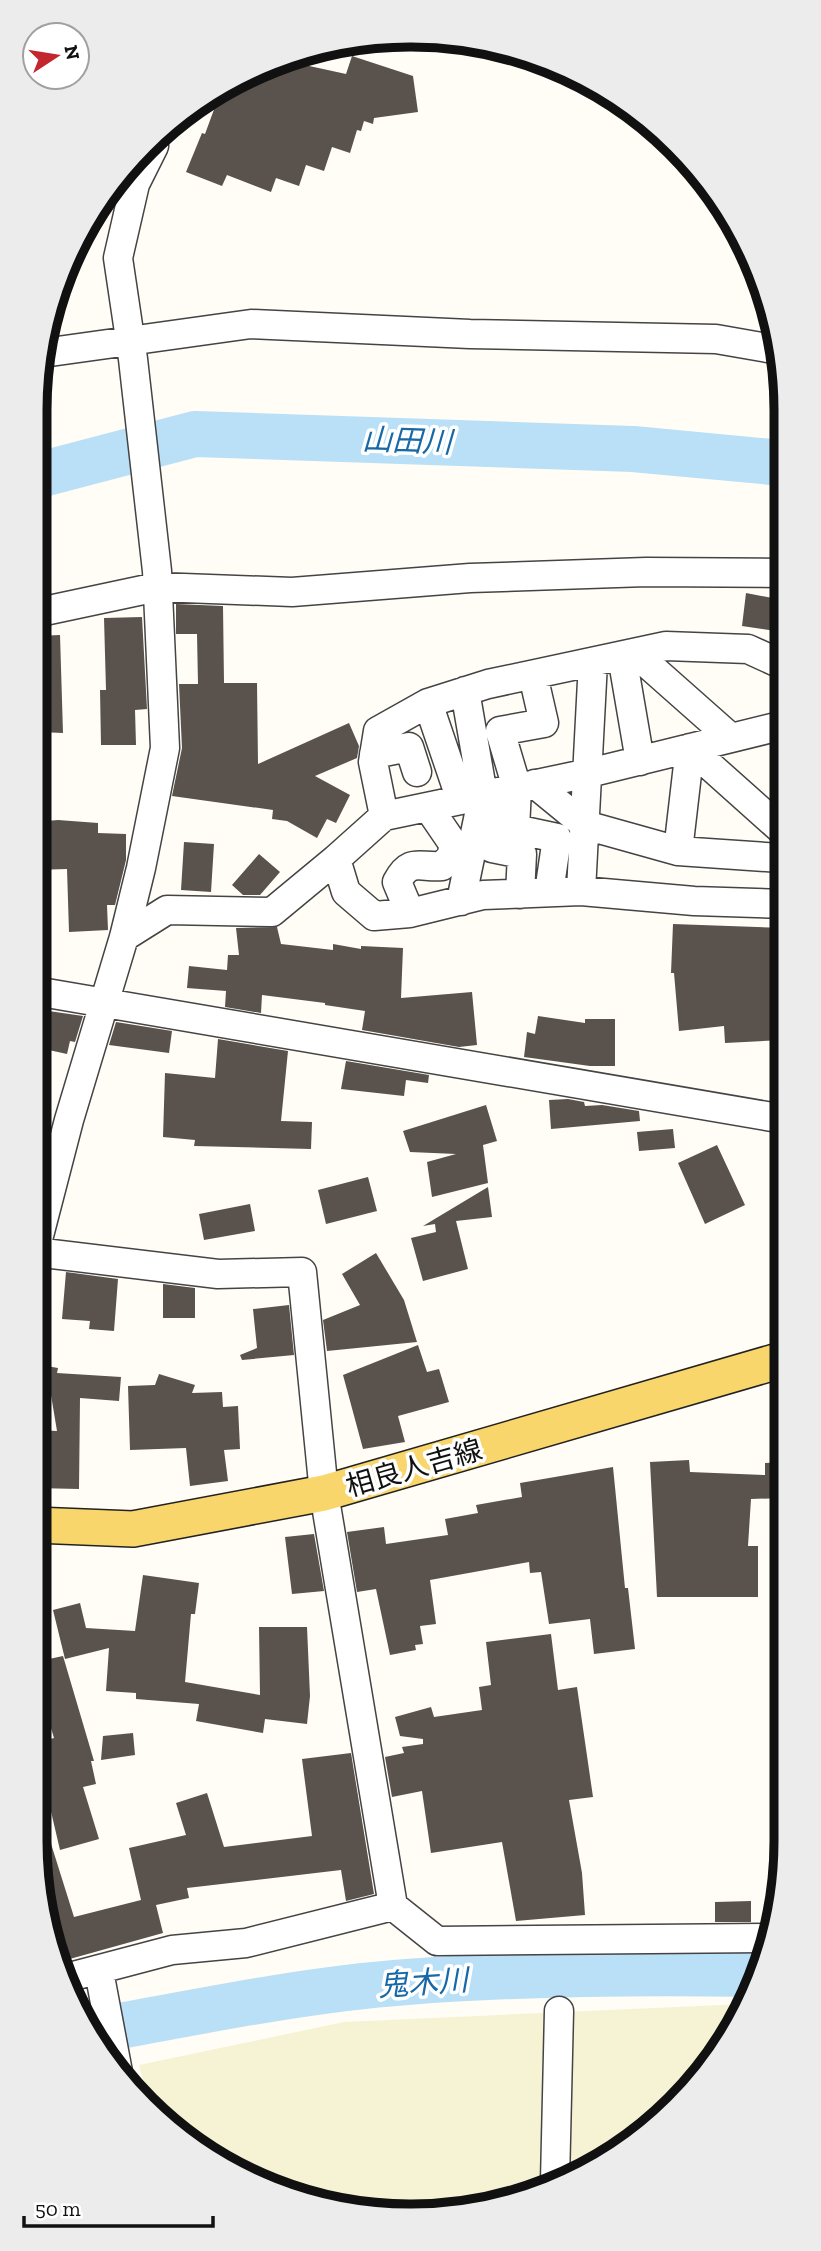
<svg xmlns="http://www.w3.org/2000/svg" width="821" height="2251" font-family="'Zilla Slab','Noto Sans JP',serif">
<rect width="100%" height="100%" fill="#fffdf5"/>
<path fill="#f6f3d4" d="M743 2004 722 2049 619 2152 507 2203 362 2213 244 2177 149 2104 139 2065 344 2022Z"/>
<g fill="none" stroke-linecap="round" stroke-linejoin="round">
<path stroke="#b9e0f7" stroke-width="46" d="M35 476 195 434 633 449 783 463
M93 2031C197 2012 301 1990 407 1982 523 1973 641 1972 757 1974"/>
</g>
<path fill="#5a524d" d="M352 56 413 76 418 112 374 118 373 124 364 121 361 131 357 130 350 153 332 147 324 171 306 165 299 186 276 178 271 192 227 175 222 186 186 172 202 133 205 134 223 85 291 62 346 74Z
M746 593 783 600V632L742 626Z
M176 604 223 606 224 683H257L258 764 349 723 359 746 357 758 315 776 350 795 336 823 327 819 317 838 287 821 272 819 273 810 172 796 182 748 179 684H198L197 634H176Z
M142 617 147 709 135 710 136 745H101L100 690H106L104 618Z
M60 635 63 733 40 732 41 714H35V636Z
M58 820 98 823V833L126 834V860L115 905H107L108 930 69 932 67 869 35 870V822Z
M184 842 214 844 211 892 181 890Z
M259 854 280 872 260 895H243L232 885Z
M673 924 784 928V1040L725 1043 724 1026 679 1031 674 973H671Z
M277 927 281 944 333 950V944L361 949V946L403 948 401 998 472 992 477 1045 459 1047 362 1030 365 1011 325 1005V1003L262 995 261 1013 225 1007 226 991 187 988 189 966 227 970 228 955H239L236 928Z
M35 1009 83 1016 75 1042 70 1041 67 1054 35 1047Z
M538 1016 585 1023V1019H615V1066H590L524 1057 527 1032 535 1034Z
M116 1022 172 1031 169 1053 109 1045Z
M218 1039 288 1051 281 1121 312 1122 311 1149 194 1146 195 1140 163 1137 165 1073 215 1078Z
M346 1061 429 1075 428 1083 406 1080 404 1096 341 1089Z
M568 1099 584 1102 585 1106 602 1105 639 1111 640 1121 551 1129 549 1100Z
M486 1105 497 1141 483 1145 488 1183 432 1197 427 1162 456 1154 410 1152 403 1131Z
M673 1129 675 1148 639 1151 637 1132Z
M717 1145 745 1205 705 1224 678 1163Z
M368 1177 377 1211 326 1224 318 1190Z
M488 1187 492 1217 456 1221 468 1269 423 1281 411 1238 436 1232 435 1224 423 1226Z
M250 1204 255 1231 204 1240 199 1214Z
M376 1253 404 1300 417 1342 327 1351 323 1320 360 1305 342 1274Z
M66 1272 118 1279 114 1331 89 1329 90 1321 62 1319Z
M163 1284 195 1288V1318H163Z
M289 1305 294 1355 242 1360 240 1355 257 1348 253 1309Z
M418 1345 427 1372 439 1369 449 1402 398 1416 405 1442 363 1449 343 1375Z
M35 1364 58 1368 57 1373 121 1377 119 1401 80 1398 79 1489 35 1488V1430L57 1431 50 1389 35 1386Z
M159 1374 195 1385 192 1393 222 1392 223 1407 238 1406 240 1449 224 1450 228 1481 190 1486 186 1448 130 1450 128 1386 155 1385Z
M689 1460 690 1472 765 1475V1463L785 1462V1498L751 1499 748 1546H758V1597H657L650 1462Z
M613 1467 625 1588H628L635 1649 594 1654 590 1619 549 1624 541 1572 530 1573 529 1562 430 1580 436 1624 420 1626 423 1644 415 1645 416 1650 390 1655 376 1589 357 1592 347 1532 384 1527 386 1544 448 1535 445 1519 478 1513 476 1505 522 1497 520 1483Z
M314 1534 324 1591 292 1594 285 1537Z
M143 1575 199 1583 195 1614H191L185 1682 260 1695 259 1627H307L310 1696 307 1724 265 1719 263 1733 196 1721 199 1704 136 1699V1693L106 1691 109 1648 65 1659 53 1610 80 1603 86 1628 135 1631Z
M551 1634 558 1690 577 1687 593 1797 569 1800 582 1873 585 1915 516 1921 502 1842 431 1853 422 1791 392 1797 385 1757 404 1753 402 1747 423 1744V1739L400 1736 395 1717 431 1707 434 1717 482 1710 479 1687 491 1685 486 1642Z
M63 1656 94 1761H91L96 1784 83 1787 99 1839 60 1850 35 1743 54 1738 35 1676V1662Z
M133 1733 135 1755 101 1760 103 1736Z
M351 1753 374 1894 346 1901 341 1870 187 1888 189 1898 156 1905 163 1933 59 1962 35 1834 47 1831 74 1917 141 1900 129 1848 186 1835 176 1803 207 1793 224 1847 312 1836 302 1759Z
M751 1901V1922H715V1902Z"/>
<g fill="none" stroke-linecap="round" stroke-linejoin="round">
<g stroke="#444" stroke-width="31">
<path id="minor" d="M43 353 251 324 470 334 716 339 779 350
M35 613 157 587 292 592 470 578 646 572 783 573
M635 653 731 738
M622 656 640 761
M783 665 748 649 666 646 488 684 428 703 378 731 373 762 384 816 336 859 346 892 374 916 410 913 483 895 581 891 694 901 784 904
M533 675 544 723 500 731 517 788 515 829 557 838 549 892
M428 703 461 800
M690 748 784 832
M374 754 409 747 417 772
M535 784 585 825 678 851 780 858
M497 812 492 848 522 854 520 894
M384 816 589 773 784 725
M678 851 690 748
M581 891 593 662
M461 901 483 795 465 691
M410 913 397 882C410 857 420 868 442 866L451 857 454 845 428 807
M124 937 167 910 272 912 336 859
M35 991 784 1119
M35 1251 69 1120 124 937 141 868 165 748 157 571 133 359 118 258 135 184 154 146
M35 1252 218 1274 302 1272 324 1493 393 1906 437 1941 773 1938
M99 1971 118 2072
M62 1979 172 1950 246 1943 393 1906
M555 2181 559 2011"/>
</g>
<g stroke="#222" stroke-width="38">
<path id="major" d="M35 1525 133 1529 324 1493 785 1359"/>
</g>
<use href="#minor" stroke="#fff" stroke-width="28"/>
<use href="#major" stroke="#f9d66b" stroke-width="35"/>
</g>
<g text-anchor="middle" dominant-baseline="central" stroke-width="7" stroke-linejoin="round" paint-order="stroke">
<g font-size="28" fill="#111" stroke="#fff">
<text transform="translate(414 1468) rotate(-16)">相良人吉線</text>
</g>
<g font-size="30" font-style="italic" fill="#1768a6" stroke="#fff">
<text transform="translate(407 441) rotate(2)">山田川</text>
<text transform="translate(423 1983) rotate(-4)">鬼木川</text>
</g>
</g>
<path d="M0 0H821V2251H0ZM410 47H411A363 363 0 0 1 774 410V1841A363 363 0 0 1 411 2204H410A363 363 0 0 1 47 1841V410A363 363 0 0 1 410 47Z" fill="#ececec" fill-rule="evenodd"/>
<path fill="none" stroke="#111" stroke-width="9" d="M410 47H411A363 363 0 0 1 774 410V1841A363 363 0 0 1 411 2204H410A363 363 0 0 1 47 1841V410A363 363 0 0 1 410 47Z"/>
<g transform="translate(56 56) rotate(78)"><circle r="33" fill="#ffffff" stroke="#a0a0a0" stroke-width="2"/>
<path d="M0-5L12 26L0 18L-12 26Z" fill="#c4262e"/>
<text y="-10" font-size="19" font-weight="bold" text-anchor="middle" fill="#111111">N</text>
</g>
<path d="M24 2216v10h189v-10" fill="none" stroke="#111111" stroke-width="3.5"/>
<text x="35" y="2216" font-size="21" fill="#111111" stroke="#ffffff" stroke-width="5" paint-order="stroke">50 m</text>
</svg>
